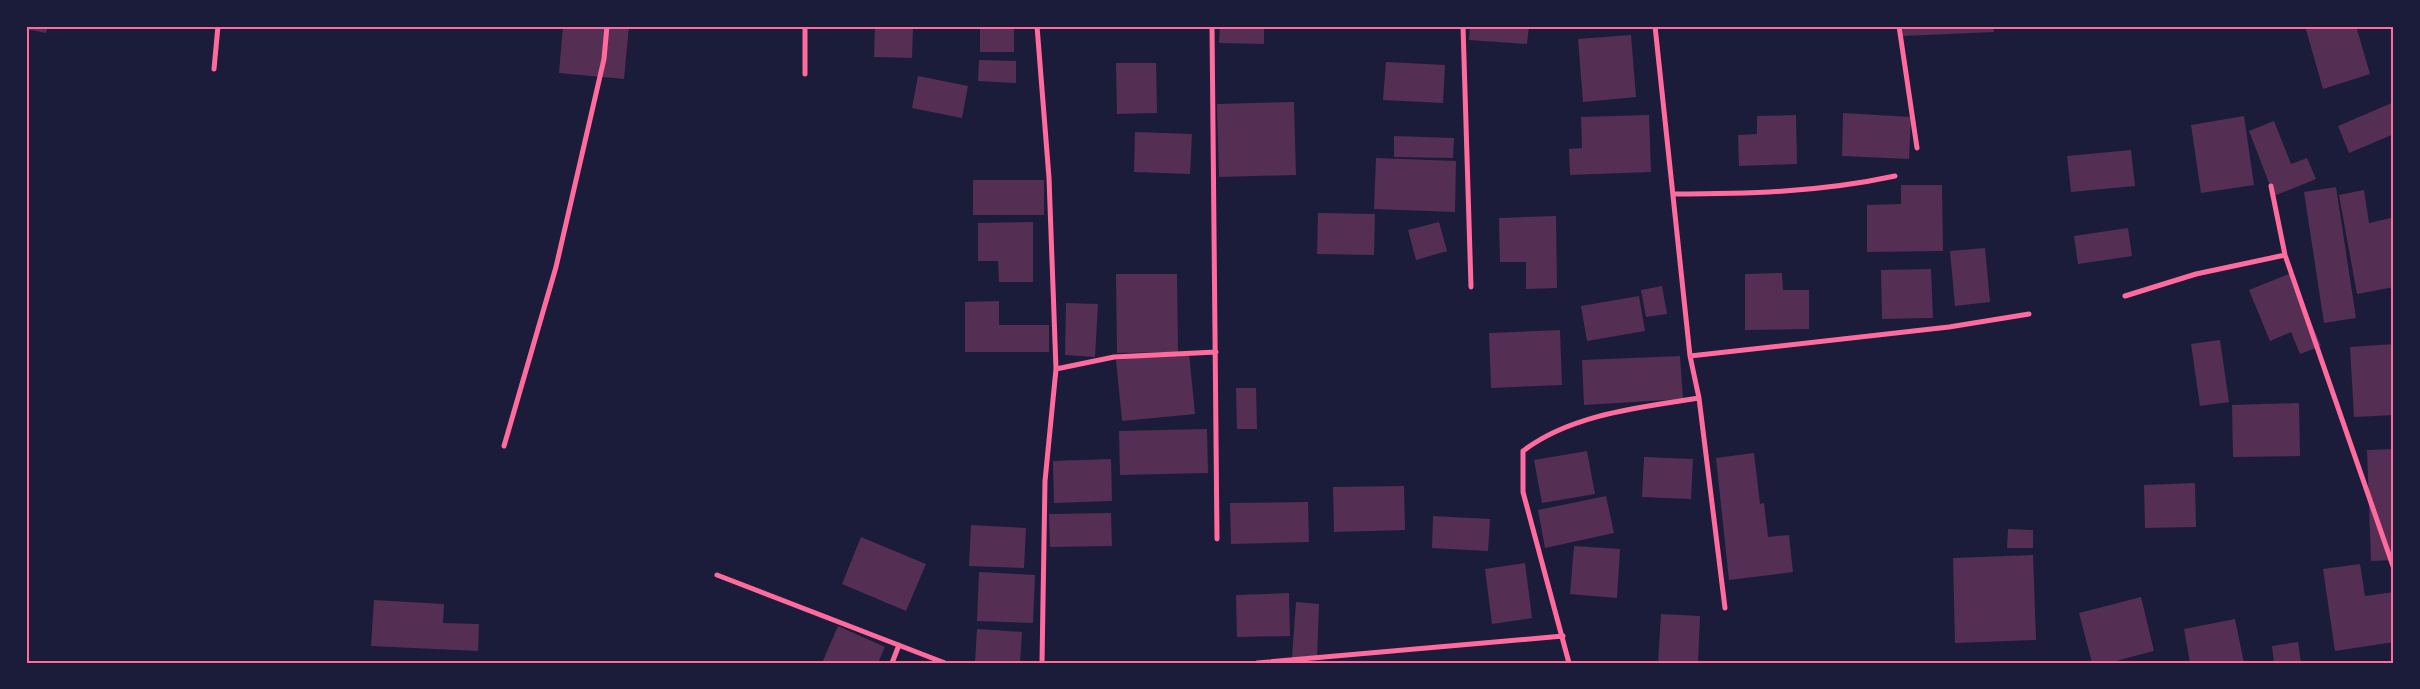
<svg xmlns="http://www.w3.org/2000/svg" width="2420" height="689" font-family="Merriweather,serif">
<rect width="100%" height="100%" fill="#1b1b3a"/>
<path fill="#542f53" d="M26 26H48L46 33 26 29Z
M563 26H629L624 79 559 73Z
M875 26H913L912 58 874 57Z
M980 26H1014V52H980Z
M1220 26H1264V44L1219 43Z
M1470 26H1529L1527 44 1469 40Z
M1902 26H1993L1994 32 1903 36Z
M2305 26H2356L2370 74 2323 89Z
M1631 35 1636 97 1583 102 1578 39Z
M979 60 1016 61V83L978 81Z
M1386 62 1445 65 1443 103 1383 100Z
M1116 63H1156L1157 113 1117 114Z
M918 76 968 86 962 118 912 108Z
M1294 102 1296 175 1219 177 1217 104Z
M2394 102V134L2349 153 2338 126Z
M1843 113 1911 117 1909 159 1842 156Z
M1649 115 1651 172 1570 175 1569 149 1582 148 1581 117Z
M1796 115 1797 164 1739 166 1738 135 1757 134V116Z
M2244 116 2254 185 2201 193 2191 125Z
M2274 121 2291 164 2307 158 2316 179 2274 196 2249 131Z
M1135 132 1192 134 1190 174 1134 172Z
M1394 136 1454 138 1453 158 1394 157Z
M2131 150 2135 186 2071 192 2067 156Z
M1376 158 1456 161 1455 212 1374 209Z
M973 180H1044V215H973Z
M1901 185H1942L1943 251 1867 252V205L1901 204Z
M2336 187 2356 318 2324 323 2304 192Z
M2364 190 2369 223 2391 218 2394 231V287L2357 294 2339 195Z
M1318 213 1375 214 1374 255 1317 254Z
M1556 216 1557 288 1526 289V262H1500L1499 218Z
M1033 222V282H999L998 261H978V223Z
M1439 222 1447 251 1416 260 1408 230Z
M2128 228 2132 256 2078 264 2074 236Z
M1985 248 1990 302 1955 306 1950 251Z
M1931 269 1933 318 1882 319 1881 270Z
M1782 273 1783 290H1809V329L1745 330V274Z
M2291 273 2321 346 2300 354 2291 332 2270 341 2249 290Z
M1116 274H1177L1178 352 1117 353Z
M1662 286 1667 314 1646 317 1641 290Z
M1639 296 1645 331 1587 341 1581 306Z
M999 301V325H1049V352H965V302Z
M1066 303 1098 304 1095 357 1065 355Z
M1560 330 1562 385 1491 388 1489 333Z
M2220 340 2229 402 2200 406 2191 344Z
M2394 344V415L2354 417 2350 347Z
M1189 353 1195 414 1122 421 1116 360Z
M1680 356 1683 399 1584 405 1582 360Z
M1236 388H1256L1257 429H1237Z
M2299 403 2300 456 2233 457 2232 405Z
M1207 429 1208 473 1120 475 1119 431Z
M2394 449V560L2371 561 2367 450Z
M1587 451 1595 494 1542 503 1534 460Z
M1754 453 1760 504 1764 503 1768 537 1789 535 1793 572 1729 580 1716 458Z
M1644 457 1693 459 1691 499 1642 497Z
M1111 459 1112 501 1054 503 1053 461Z
M2195 483 2196 527 2145 528 2144 485Z
M1404 486 1405 530 1334 532 1333 487Z
M1606 496 1614 533 1545 548 1538 510Z
M1308 502 1309 542 1231 544 1230 503Z
M1111 513 1112 546 1050 547 1049 514Z
M1433 516 1490 519 1488 551 1432 548Z
M971 525 1026 528 1024 568 969 566Z
M2008 529 2033 530V548H2007Z
M861 537 926 564 906 611 842 584Z
M1574 546 1620 549 1617 598 1570 594Z
M2033 555 2036 640 1955 643 1953 558Z
M1525 563 1532 618 1492 624 1485 569Z
M2360 564 2365 596 2394 592V642L2335 651 2323 569Z
M979 572 1035 575 1033 623 977 621Z
M1289 593 1290 636 1237 637 1236 595Z
M2141 597 2154 651 2108 663H2092L2079 613Z
M374 600 444 604 443 623 479 624 478 651 371 646Z
M1296 602 1319 604 1317 660 1292 658Z
M1661 614 1700 616 1698 663H1658Z
M2235 619 2244 663H2190L2184 629Z
M838 626 885 647 878 663H822Z
M977 629 1022 632 1020 663H975Z
M2298 642 2301 663H2274L2272 646Z"/>
<g fill="none" stroke-linecap="round" stroke-linejoin="round">
<path stroke="#ff6b9d" stroke-width="5" d="M1037 26 1049 178 1056 369 1045 481 1042 663
M1212 26 1217 539
M1463 26 1471 287
M1899 26 1917 148
M214 69 218 26
M805 74V26
M2271 186 2285 255 2394 569
M1673 194C1748 194 1821 192 1895 176
M2125 296 2196 274 2285 255
M1690 356 1949 327 2029 314
M1056 369 1114 357 1216 352
M1699 398 1725 608
M504 446 556 267 604 59 607 26
M717 575 945 663
M892 663 899 645
M1257 663 1563 636
M1569 663 1523 492V451C1571 414 1642 407 1699 398L1690 356 1655 26"/>
</g>
<rect width="2420" height="689" fill="none" stroke="#1b1b3a" stroke-width="55"/>
<rect x="28" y="28" width="2364" height="634" fill="none" stroke="#ff6b9d" stroke-width="2"/>
</svg>
